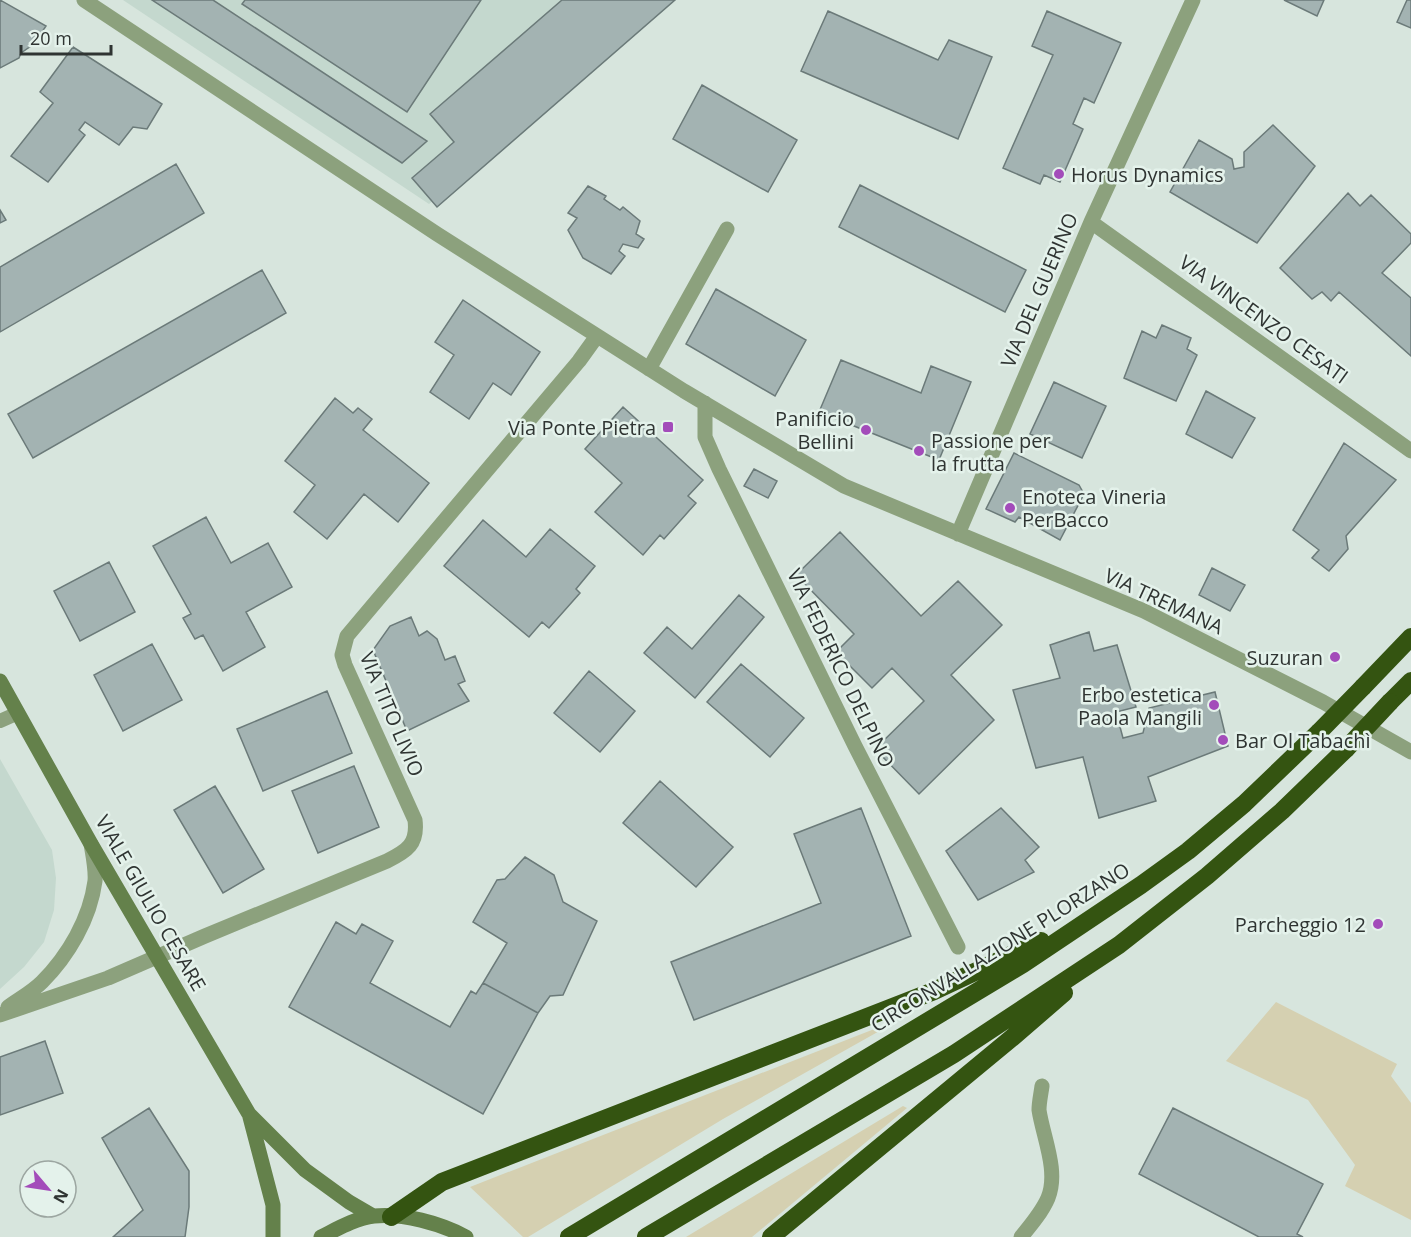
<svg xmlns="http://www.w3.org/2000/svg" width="1411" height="1237" font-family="'Open Sans',sans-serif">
<rect width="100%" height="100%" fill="#d7e5dd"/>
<path fill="#c4d8ce" d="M123 0H672L429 204Z
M0 759 52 850 56 878 54 910 44 942 24 967 0 989Z"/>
<path fill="#d5d0b1" d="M1276 1002 1397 1064 1391 1076 1411 1103V1220L1345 1186 1355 1165 1308 1100 1226 1061Z
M882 1026 883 1029 723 1119 528 1237H523L470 1187Z
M903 1106 907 1108 752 1237H686Z"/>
<path fill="#a3b3b2" stroke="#6b7a79" stroke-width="1.5" d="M0 0 46 26 34 44 21 53 19 58 0 68Z
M152 0H213L427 141 402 163Z
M245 0H481L407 112 242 4Z
M562 0H675L437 207 412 178 454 142 430 114Z
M1284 0H1324L1317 16Z
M1407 0H1411V28L1397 22Z
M828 11 938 60 949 40 992 57 958 139 801 71Z
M1047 11 1121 43 1094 103 1084 98 1073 124 1083 129 1060 182 1044 175 1040 184 1003 168 1053 55 1032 46Z
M73 47 162 104 147 129 133 127 119 145 85 122 79 130 85 135 48 182 11 156 53 103 40 92Z
M702 85 797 140 768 192 673 139Z
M1273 125 1315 166 1257 243 1170 192 1199 140 1232 159 1234 169 1244 167V152Z
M176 164 204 213 0 332V267Z
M860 185 1026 270 1005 312 839 227Z
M588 186 606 196 604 199 620 210 623 207 640 221 636 234 644 239 638 248 623 244 619 251 625 256 611 274 583 258 568 230 577 218 568 213Z
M1348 193 1360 206 1371 195 1411 234V243L1382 273 1411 298V356L1339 292 1331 301 1322 292 1312 299 1280 268Z
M0 210 6 220 0 223Z
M262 270 286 313 33 458 8 414Z
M716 289 806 340 775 396 686 344Z
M463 300 540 352 511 395 493 383 469 419 430 392 454 355 435 342Z
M1162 325 1191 338 1187 349 1197 355 1176 401 1124 378 1142 331 1156 338Z
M841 360 921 393 931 366 971 382 939 460 819 412Z
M1054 382 1106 406 1082 458 1030 434Z
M1206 391 1255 418 1232 458 1186 434Z
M335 398 353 413 358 408 372 419 363 430 429 483 398 522 364 494 327 539 294 512 315 485 285 461Z
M623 407 703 480 688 496 696 503 664 539 660 535 643 555 595 512 622 483 585 449Z
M1344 443 1396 480 1346 536 1348 549 1329 571 1312 558 1319 550 1293 530Z
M1014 453 1079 485 1084 494 1060 540 1019 517 1015 522 986 509Z
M754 469 777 481 768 498 744 486Z
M206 517 231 563 268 543 292 587 246 612 265 647 223 671 203 635 195 639 183 618 191 614 153 546Z
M483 520 526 557 550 529 595 566 576 589 580 593 549 628 542 622 529 637 444 566Z
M840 532 921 616 958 581 1002 625 951 675 994 720 919 794 875 749 924 701 892 668 872 688 836 652 854 634 796 575Z
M109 562 135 612 80 641 54 591Z
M1212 568 1245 585 1230 611 1199 595Z
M739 595 764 617 695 698 644 653 667 627 692 649Z
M411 617 419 636 427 631 437 639 445 660 455 656 465 681 458 684 469 701 407 731 373 650 390 626Z
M1089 632 1094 651 1117 645 1136 707 1116 712 1123 738 1143 733 1149 708 1215 692 1228 746 1148 777 1156 801 1099 818 1083 757 1036 768 1013 690 1060 678 1050 645Z
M152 644 182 700 123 731 94 675Z
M741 664 804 718 770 757 707 702Z
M589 671 635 711 600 752 554 713Z
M327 691 352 753 263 791 237 729Z
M354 766 379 827 318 853 292 791Z
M660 781 733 847 696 887 623 823Z
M215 786 264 869 223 893 174 810Z
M861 808 911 936 694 1020 671 962 821 903 794 834Z
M1001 808 1039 847 1025 860 1034 872 978 900 946 851Z
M525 857 554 875 563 902 597 921 563 995 550 996 538 1013 483 983 507 943 473 922 497 880 505 879Z
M336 922 356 934 362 924 393 941 370 983 450 1027 471 991 476 994 483 983 538 1013 483 1114 289 1007Z
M45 1041 63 1093 0 1115V1057Z
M149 1108 189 1171V1207L185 1237H113L143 1210 102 1138Z
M1173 1108 1323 1184 1297 1234 1303 1237H1259L1139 1174Z"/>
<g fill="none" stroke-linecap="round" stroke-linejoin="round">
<path stroke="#8ca17d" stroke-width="14" d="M0 721 18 713"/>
<path stroke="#8ca17d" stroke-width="15" d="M84 0 437 234 684 391 844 486 1144 611 1323 702 1411 752
M1091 222 1411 451
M649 369 727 229
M705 403V437L719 469 855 746 958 947
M958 534 1091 222 1193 0
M8 1007C19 999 32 992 42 982 68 956 90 919 95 881 96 870 93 856 91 844
M0 1015 108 978 205 936 387 861C407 851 418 844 415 820L345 665 342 655 347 636 579 361 597 336
M1021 1237C1031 1225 1042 1212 1048 1198 1059 1171 1043 1137 1039 1110 1039 1102 1041 1094 1042 1086"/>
<path stroke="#64814b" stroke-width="15" d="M0 681 91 844 249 1114 305 1170 349 1202 373 1216
M250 1117 273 1205V1237
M321 1237C337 1229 356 1218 374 1216 403 1213 440 1223 466 1237"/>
<path stroke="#345411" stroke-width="18" d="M1363 687 1411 637
M1390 702 1411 681
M391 1217 442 1182 934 991 1041 941
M569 1237 1023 964 1141 885 1188 851 1244 804 1319 732
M646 1237 954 1054 1119 945 1207 876 1282 811 1346 749
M771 1237 1013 1037 1064 993"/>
<path stroke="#345411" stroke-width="18" d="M1319 732 1363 687
M1346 749 1390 702"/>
</g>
<g fill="#a34cba" stroke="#e4f2eb" stroke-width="2">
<circle cx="1059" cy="174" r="6"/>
<rect x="662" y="421" width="12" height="12" rx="3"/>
<circle cx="866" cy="430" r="6"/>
<circle cx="919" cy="451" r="6"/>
<circle cx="1010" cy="508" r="6"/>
<circle cx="1335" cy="657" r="6"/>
<circle cx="1214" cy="705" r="6"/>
<circle cx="1223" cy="740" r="6"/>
<circle cx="1378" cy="924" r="6"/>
</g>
<g text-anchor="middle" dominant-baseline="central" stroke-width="5" stroke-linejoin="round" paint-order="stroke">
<g font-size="20" fill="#2f3432" stroke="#e4f2eb" text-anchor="end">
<text x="1071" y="174" text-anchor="start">Horus Dynamics</text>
<text x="854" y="418">Panificio<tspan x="854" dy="23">Bellini</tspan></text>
<text x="656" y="427">Via Ponte Pietra</text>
<text x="931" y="440" text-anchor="start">Passione per<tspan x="931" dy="23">la frutta</tspan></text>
<text x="1022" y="496" text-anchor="start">Enoteca Vineria<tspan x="1022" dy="23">PerBacco</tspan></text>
<text x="1323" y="657">Suzuran</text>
<text x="1202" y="694">Erbo estetica<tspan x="1202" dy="23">Paola Mangili</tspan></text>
<text x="1235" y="740" text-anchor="start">Bar Ol Tabachì</text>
<text x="1366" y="924">Parcheggio 12</text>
</g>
<g font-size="20" fill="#2f3432" stroke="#e4f2eb">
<text transform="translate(1039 290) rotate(-67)">VIA DEL GUERINO</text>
<text transform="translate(1264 319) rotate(36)">VIA VINCENZO CESATI</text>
<text transform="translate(1164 601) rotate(25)">VIA TREMANA</text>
<text transform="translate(841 668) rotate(64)">VIA FEDERICO DELPINO</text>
<text transform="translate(392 714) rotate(67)">VIA TITO LIVIO</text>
<text transform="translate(151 903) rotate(60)">VIALE GIULIO CESARE</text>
<text transform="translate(1000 947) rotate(-32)">CIRCONVALLAZIONE PLORZANO</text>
</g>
</g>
<g transform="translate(48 1189) rotate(119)"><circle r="28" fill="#e4f2eb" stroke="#9ca6a1" stroke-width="1.5"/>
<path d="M0-4.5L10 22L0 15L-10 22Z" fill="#a34cba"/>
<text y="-9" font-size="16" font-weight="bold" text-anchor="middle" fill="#2f3432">N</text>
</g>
<path d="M21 45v9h90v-9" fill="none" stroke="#2f3432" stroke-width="3"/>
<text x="30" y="45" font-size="18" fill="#2f3432" stroke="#e4f2eb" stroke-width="4.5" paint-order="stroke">20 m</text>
</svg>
